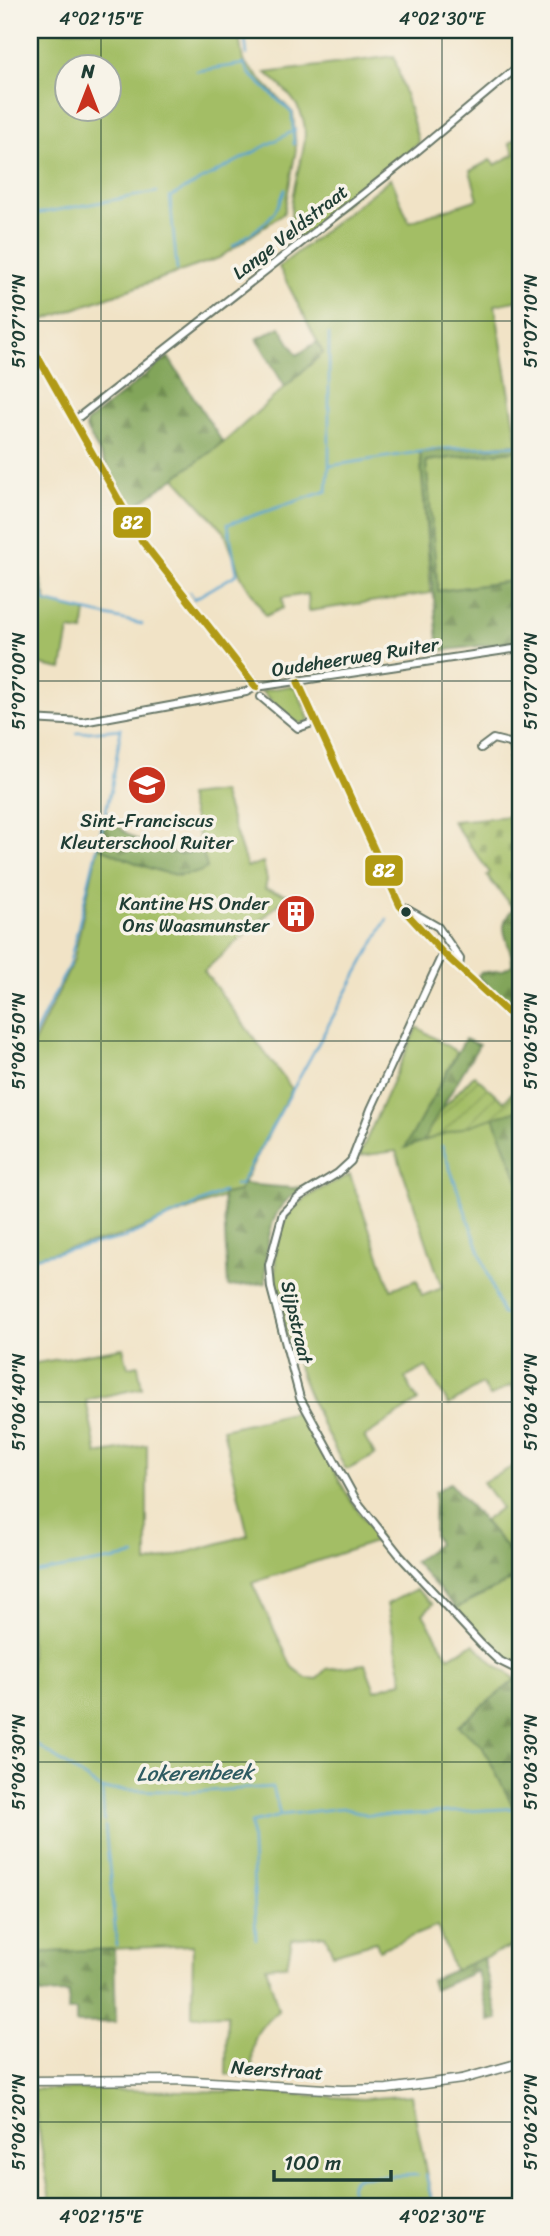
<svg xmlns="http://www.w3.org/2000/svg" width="550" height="2236" font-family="Sriracha,sans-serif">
<defs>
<pattern id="forest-firs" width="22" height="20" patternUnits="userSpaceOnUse" patternTransform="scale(1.75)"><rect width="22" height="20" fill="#82a55a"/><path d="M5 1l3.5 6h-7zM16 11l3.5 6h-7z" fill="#6a884b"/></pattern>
<pattern id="cemetery-stones" width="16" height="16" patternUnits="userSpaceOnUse" patternTransform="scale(1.75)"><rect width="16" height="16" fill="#a3be65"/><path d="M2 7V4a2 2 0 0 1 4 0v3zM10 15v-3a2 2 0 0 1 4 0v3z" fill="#849c54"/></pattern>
<pattern id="garden-furrows" width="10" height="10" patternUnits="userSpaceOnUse" patternTransform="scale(1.75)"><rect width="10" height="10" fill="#a3be65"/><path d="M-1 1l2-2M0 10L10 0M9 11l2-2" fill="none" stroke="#849c54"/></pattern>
</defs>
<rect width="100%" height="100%" fill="#f7f3e8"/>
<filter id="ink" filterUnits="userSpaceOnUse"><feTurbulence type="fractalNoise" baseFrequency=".0143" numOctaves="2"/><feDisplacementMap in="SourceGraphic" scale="14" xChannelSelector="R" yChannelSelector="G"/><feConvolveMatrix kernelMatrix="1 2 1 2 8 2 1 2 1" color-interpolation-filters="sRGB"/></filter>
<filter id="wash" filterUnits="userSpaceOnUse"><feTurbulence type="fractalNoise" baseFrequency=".00686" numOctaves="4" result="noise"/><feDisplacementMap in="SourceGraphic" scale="28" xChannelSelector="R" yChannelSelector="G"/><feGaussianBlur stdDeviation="1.57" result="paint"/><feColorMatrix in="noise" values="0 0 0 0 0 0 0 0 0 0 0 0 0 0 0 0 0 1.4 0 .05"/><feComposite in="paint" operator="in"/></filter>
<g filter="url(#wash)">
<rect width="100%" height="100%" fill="#f1e3c6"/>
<path fill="#a3be65" stroke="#617e4c" stroke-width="2" fill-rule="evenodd" d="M30 30H238L243 61 293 113 296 150 284 213 219 258 40 321 30 303ZM66 66H108V108H66Z
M394 56 419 143 301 240C273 208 314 155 303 119 297 99 281 86 266 73Z
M520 137V300L495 305 518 444 420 452 431 593 309 611 308 594 282 598 283 608 266 616 241 576 224 531 175 478 223 443 323 353 279 267 391 178 409 222 478 199 470 171 490 160 495 165 515 154 509 143Z
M520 450V538L518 539 520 580 438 591 426 461Z
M30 543 47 602 86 612 83 632 69 630 62 669 30 663Z
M290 686 296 688 309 719 306 723H297L261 691Z
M222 792 247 867 263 862 267 880 265 889 289 895 204 971 292 1089 239 1191 121 1236 30 1258V1051L73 962 98 847 178 876 207 868 188 796Z
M417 1027 457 1052 406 1147 515 1106 520 1109V1128L517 1110 494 1117 520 1185V1400L511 1385 490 1397 482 1384 449 1405 426 1367 405 1378 418 1401 364 1437 375 1455 349 1469 345 1468C314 1412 248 1275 288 1216 300 1197 330 1184 350 1175L391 1289 417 1280 422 1296 442 1288 396 1151 359 1156Z
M123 1348 128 1367 138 1365 142 1388 86 1400 97 1454 147 1445V1564L248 1535 223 1429 300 1411 351 1501 380 1540 252 1583 292 1667 306 1678 317 1679 326 1669 365 1664 375 1690 403 1681 387 1604 416 1589 433 1604 423 1614 448 1657 474 1644 493 1663 516 1679 458 1726 482 1746 514 1808H520V1943L454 1970 437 1926 379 1950 376 1942 333 1954 325 1935 292 1939 287 1965 266 1967 279 2011C250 2032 253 2042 252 2076L226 2075 227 2015 192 2016 193 1945 30 1953V1364Z
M520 1463V1563L484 1521 501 1508 483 1482Z
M520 1576V1666L501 1657 456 1608Z
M32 2089 263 2092 362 2099 411 2095 433 2206H51Z"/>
<path fill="url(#forest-firs)" stroke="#507147" stroke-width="2" d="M280 327 297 355 317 342 323 353 285 387 257 339Z
M168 357 223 443 131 509 86 429V423Z
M520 444V450L426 461 438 591 520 580V641L439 651 420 452Z
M105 812C113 817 117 826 125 832 141 844 173 860 193 851L199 838 207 868C177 888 128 858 98 847Z
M520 903V1005L515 1013 478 976 480 973 503 970 512 965C514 941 488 927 520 903Z
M465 1039 479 1045 438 1114 444 1134 405 1148Z
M517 1110 520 1128V1185L494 1117Z
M243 1184 293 1188 308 1186C301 1191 291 1196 285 1202 267 1220 265 1259 266 1283L228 1287 223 1194 239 1191Z
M450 1483 520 1563V1576L456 1608 414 1562 438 1544 434 1535 435 1492Z
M516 1679 520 1680V1808H514L482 1746 458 1726Z
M114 1949 116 2022 76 2023V2011H68L69 1993 40 1994 37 1977H30V1953Z
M483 1958 498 2019 489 2021 477 1971 434 1990 431 1980Z"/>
<path fill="url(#cemetery-stones)" stroke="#617e4c" stroke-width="2" d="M510 816 520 829V903L513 908 487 876 490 873 452 821Z"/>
<path fill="url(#garden-furrows)" stroke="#617e4c" stroke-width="2" d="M474 1075 504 1102 520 1084V1109L423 1141 439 1112Z"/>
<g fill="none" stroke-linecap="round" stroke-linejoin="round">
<path stroke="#54a3ce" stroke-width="2.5" d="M244 30 247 55
M197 71 244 64 249 73 292 113 294 144
M30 215 157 192
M233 246C259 227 275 221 285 189
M177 270 170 197 295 130
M329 464V334
M30 551 45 602 142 624
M190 592 194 599 237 574 228 524 327 491 329 466 438 449 520 445
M30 1044 69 965 112 785 121 729 77 733
M442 1146 502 1314 510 1315 520 1337
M235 1185H240L387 919
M30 1258 124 1238 223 1192
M30 1574 135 1556
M30 1740 101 1789 191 1792 273 1787 280 1815 342 1808 369 1815H397L520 1808
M102 1789 104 1821
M105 1826 117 1946
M256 1939 251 1823 280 1816
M426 2175 433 2206
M349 2206 351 2183 358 2177 418 2175"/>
</g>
</g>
<g filter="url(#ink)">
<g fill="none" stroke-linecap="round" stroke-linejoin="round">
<g stroke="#687767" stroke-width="10">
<path id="minor" d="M30 343 142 541 256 687
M75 420 404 162 520 65
M298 682 400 906 443 953 520 1024
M261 697 298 728 315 722
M30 719 83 722 246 692 256 687 520 648
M520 736 513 744 520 783
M481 748 493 739 513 744
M405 908 438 927 460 959 459 968
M443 953 371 1109 351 1161 338 1173 299 1197 283 1213 269 1265 271 1288 300 1398 356 1500 401 1557 481 1644 498 1660 520 1671"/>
</g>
<g stroke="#687767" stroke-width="11">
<path id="tertiary" d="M30 2081 178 2080 342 2090 387 2089 462 2079 520 2063"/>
</g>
<use href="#minor" stroke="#fff" stroke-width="6"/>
<use href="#tertiary" stroke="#fff" stroke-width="8"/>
<g stroke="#f7f3e8" stroke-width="12">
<path id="bus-1" d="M30 343 142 541 256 687
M298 682 400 906 443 953 520 1024"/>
</g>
<use href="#bus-1" stroke="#b19a12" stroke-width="7"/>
</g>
</g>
<path fill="none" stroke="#1f3d34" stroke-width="2" stroke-opacity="0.45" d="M101 30V66M442 30V2206M101 108V2206M30 321H520M30 681H520M30 1041H520M30 1402H520M30 1762H520M30 2122H520"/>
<defs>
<g id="school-disc" transform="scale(2.0125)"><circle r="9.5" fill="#c8321e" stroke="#f7f3e8"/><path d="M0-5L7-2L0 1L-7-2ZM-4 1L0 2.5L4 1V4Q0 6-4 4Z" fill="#fff"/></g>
<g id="building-disc" transform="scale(2.0125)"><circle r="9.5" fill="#c8321e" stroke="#f7f3e8"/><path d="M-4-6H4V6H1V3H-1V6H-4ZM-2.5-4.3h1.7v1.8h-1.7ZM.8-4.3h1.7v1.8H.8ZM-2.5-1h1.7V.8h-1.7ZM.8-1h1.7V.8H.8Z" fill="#fff"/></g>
</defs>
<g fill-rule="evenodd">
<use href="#school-disc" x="147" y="785"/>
<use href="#building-disc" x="296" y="914"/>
</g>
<circle fill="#1f3d34" stroke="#f7f3e8" stroke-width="2.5" cx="406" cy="912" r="6"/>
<g text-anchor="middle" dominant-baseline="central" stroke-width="7" stroke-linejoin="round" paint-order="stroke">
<g font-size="19" fill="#1f3d34" stroke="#f7f3e8">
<text transform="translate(290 232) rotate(-38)">Lange Veldstraat</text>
<text transform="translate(355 657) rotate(-9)">Oudeheerweg Ruiter</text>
<text transform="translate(297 1322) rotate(77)">Sijpstraat</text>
<text transform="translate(277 2070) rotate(4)">Neerstraat</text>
</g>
<g font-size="19" fill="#1f3d34" stroke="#f7f3e8">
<text x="147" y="820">Sint-Franciscus<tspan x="147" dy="22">Kleuterschool Ruiter</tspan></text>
<text x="269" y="903" text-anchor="end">Kantine HS Onder<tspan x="269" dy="22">Ons Waasmunster</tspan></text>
</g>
<g font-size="21" font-style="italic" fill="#2f5c62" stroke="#f7f3e8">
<text transform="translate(195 1773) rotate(-1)">Lokerenbeek</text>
</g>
</g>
<g stroke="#f7f3e8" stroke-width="2.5">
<rect x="112" y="506" width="40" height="33" rx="7" fill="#b19a12"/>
<rect x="364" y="854" width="40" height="33" rx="7" fill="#b19a12"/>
</g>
<g font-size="19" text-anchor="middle" font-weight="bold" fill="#fff">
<text x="132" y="529">82</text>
<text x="384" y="877">82</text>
</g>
<rect width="550" height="2236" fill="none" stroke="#f7f3e8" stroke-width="77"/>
<g transform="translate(88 88)"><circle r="33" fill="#f7f3e8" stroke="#a1aaa0" stroke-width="2"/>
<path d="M0-5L12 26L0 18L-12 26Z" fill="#c8321e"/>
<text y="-10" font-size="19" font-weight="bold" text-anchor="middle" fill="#1f3d34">N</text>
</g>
<path d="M274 2170v10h117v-10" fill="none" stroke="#1f3d34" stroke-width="3.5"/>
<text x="284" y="2170" font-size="21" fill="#1f3d34" stroke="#f7f3e8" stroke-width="5" paint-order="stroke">100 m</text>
<rect x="38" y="38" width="474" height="2160" fill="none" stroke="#1f3d34" stroke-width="2.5"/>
<g font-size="18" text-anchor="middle" fill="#1f3d34">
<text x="101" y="25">4°02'15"E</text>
<text x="442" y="25">4°02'30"E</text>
<text transform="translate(19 321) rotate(-90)" y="6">51°07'10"N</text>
<text transform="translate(531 321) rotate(-90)" y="6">51°07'10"N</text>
<text transform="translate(19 681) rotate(-90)" y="6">51°07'00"N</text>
<text transform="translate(531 681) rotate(-90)" y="6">51°07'00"N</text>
<text transform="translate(19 1041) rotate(-90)" y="6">51°06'50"N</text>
<text transform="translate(531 1041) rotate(-90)" y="6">51°06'50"N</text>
<text transform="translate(19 1402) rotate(-90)" y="6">51°06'40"N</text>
<text transform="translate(531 1402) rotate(-90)" y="6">51°06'40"N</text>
<text transform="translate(19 1762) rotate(-90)" y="6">51°06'30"N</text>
<text transform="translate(531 1762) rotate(-90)" y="6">51°06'30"N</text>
<text transform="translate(19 2122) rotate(-90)" y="6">51°06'20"N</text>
<text transform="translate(531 2122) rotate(-90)" y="6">51°06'20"N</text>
<text x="101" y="2223">4°02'15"E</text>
<text x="442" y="2223">4°02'30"E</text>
</g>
</svg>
